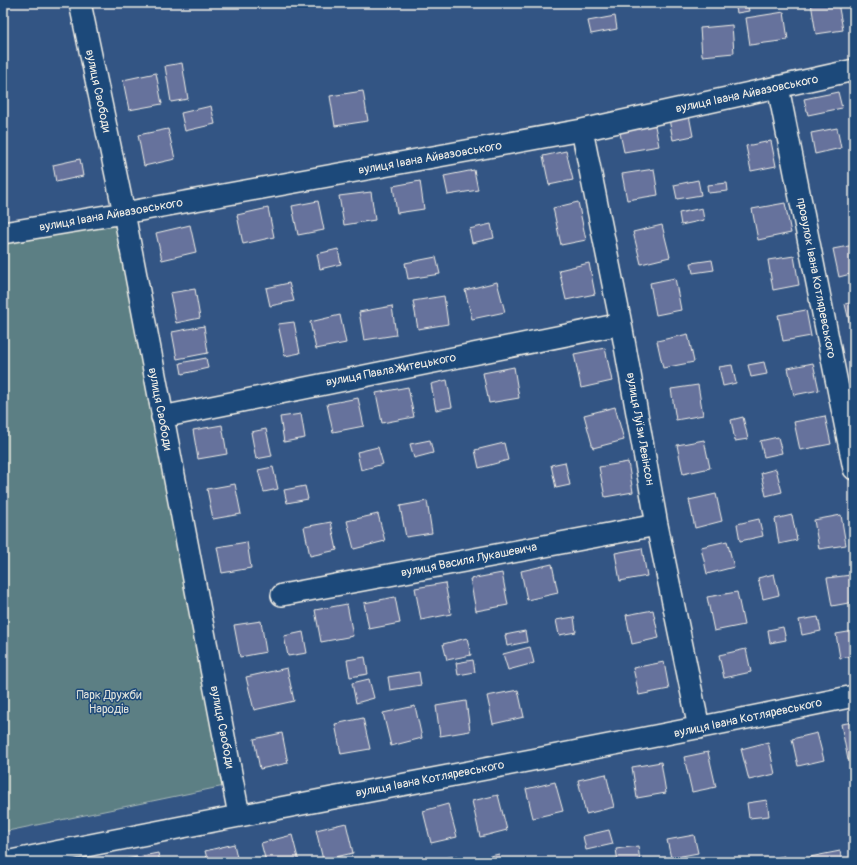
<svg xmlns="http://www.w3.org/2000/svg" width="857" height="865" font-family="Pangolin,sans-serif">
<rect width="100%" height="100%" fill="#335584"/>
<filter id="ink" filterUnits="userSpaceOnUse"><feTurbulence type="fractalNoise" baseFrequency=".025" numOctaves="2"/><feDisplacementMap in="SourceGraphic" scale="8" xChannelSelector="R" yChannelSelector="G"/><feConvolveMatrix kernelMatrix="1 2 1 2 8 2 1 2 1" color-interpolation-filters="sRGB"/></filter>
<g filter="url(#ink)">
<path fill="#5b7f84" stroke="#a8b8b6" d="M119 218 234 784 3 832V240Z"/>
<path fill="#66729c" stroke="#f4f1e8" d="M735 3H747L749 11 737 13Z
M811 3H838L843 30 816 34Z
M784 12 788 40 750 45 746 18Z
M615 16 617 29 591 34 588 21Z
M732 25 734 53 702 56 700 28Z
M182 63 188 99 171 102 165 66Z
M156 73 162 104 129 110 123 80Z
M363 91 368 121 335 126 330 96Z
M838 92 842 108 808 115 804 99Z
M211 106 215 124 185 131 181 113Z
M688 110 693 136 673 140 668 114Z
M654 121 659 146 624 152 619 128Z
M837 128 841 148 815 154 811 133Z
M168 129 175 159 144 166 138 135Z
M771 141 776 166 751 171 746 146Z
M566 151 573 180 549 185 543 156Z
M80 159 83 176 56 182 53 165Z
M654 169 658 195 627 200 622 174Z
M474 170 478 190 448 195 444 176Z
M698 180 701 195 677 199 674 185Z
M420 181 424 209 397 213 393 186Z
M727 183 728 191 708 193 707 185Z
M371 192 375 220 344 225 339 196Z
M318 201 324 230 298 235 292 206Z
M578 202 586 240 561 245 553 208Z
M785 203 791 233 758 240 752 209Z
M268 208 274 237 243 244 237 215Z
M702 208 704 220 681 225 679 213Z
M491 224 494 238 472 243 469 229Z
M190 225 196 252 162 260 156 233Z
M662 225 670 257 641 264 633 232Z
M854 245V273L839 277 833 249Z
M338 249 341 264 320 269 317 254Z
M794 256 799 285 773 290 768 260Z
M436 257 440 274 408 279 405 263Z
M712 260 714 270 693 273 691 263Z
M589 263 595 294 566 300 559 270Z
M675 278 681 310 656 315 650 283Z
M497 282 505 312 472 319 465 290Z
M289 283 294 301 270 306 266 288Z
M195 289 200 318 176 323 170 293Z
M444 296 448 324 418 329 413 301Z
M854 302V328L851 329 845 304Z
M392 306 396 335 364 340 359 312Z
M806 310 811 336 783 341 778 315Z
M340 315 346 343 316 349 310 322Z
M294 322 300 353 285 356 278 324Z
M204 326 208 353 177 359 172 332Z
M688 334 694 362 663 368 657 341Z
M605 348 612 381 581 388 574 354Z
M206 358 208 368 182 374 180 363Z
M764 362 767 374 751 377 748 365Z
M813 363 819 390 794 395 788 368Z
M732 365 736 383 723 386 719 367Z
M514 367 519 398 489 403 483 373Z
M447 380 452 407 436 410 431 384Z
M698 385 703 415 676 420 671 389Z
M408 387 414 417 382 423 376 393Z
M358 398 364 426 333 432 327 404Z
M615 407 624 440 593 448 584 415Z
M301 414 305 438 284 442 280 417Z
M825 416 831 444 800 450 794 422Z
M743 417 748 439 735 441 731 420Z
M222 425 227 454 198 459 193 430Z
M266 429 272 456 256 459 251 432Z
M778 437 782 453 764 457 760 441Z
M430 440 433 453 414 458 410 444Z
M704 440 710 468 683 474 677 445Z
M504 443 508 460 479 468 475 450Z
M378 447 383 464 361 470 357 452Z
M565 462 570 485 556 488 551 465Z
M628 462 633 492 605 497 599 467Z
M273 467 278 489 264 492 258 470Z
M776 469 782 492 766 496 761 473Z
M235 484 241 514 213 519 207 489Z
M305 486 308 499 287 503 284 490Z
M716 494 722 521 695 528 689 500Z
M427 501 432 533 406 537 400 506Z
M378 514 385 541 354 549 347 521Z
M792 515 797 540 779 544 775 519Z
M841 515 846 545 819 549 814 520Z
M759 519 763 536 740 541 737 524Z
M331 522 337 550 310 556 304 527Z
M727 541 734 567 707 574 701 547Z
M247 542 251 568 222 573 217 547Z
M642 548 647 576 620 581 615 553Z
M552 564 558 593 527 600 521 571Z
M502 573 508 605 476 611 470 579Z
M774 574 779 595 763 599 758 578Z
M851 575 854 602 832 606 827 578Z
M445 583 451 614 421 620 415 588Z
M737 592 744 625 714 631 707 597Z
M395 597 400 623 369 629 364 603Z
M347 604 353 636 321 642 315 610Z
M653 610 659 638 632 644 626 615Z
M574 617 576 632 559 635 556 620Z
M818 617 821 631 802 635 799 620Z
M261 621 266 652 240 657 234 625Z
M783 627 786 640 770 643 768 630Z
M525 631 527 642 507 646 505 635Z
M854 631V656L840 658 836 634Z
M303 632 307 653 288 656 284 636Z
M467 638 471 655 447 660 443 644Z
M530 647 534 663 508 670 503 654Z
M746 649 751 672 724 678 719 655Z
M365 657 368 674 350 677 347 660Z
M473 660 475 672 458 675 456 663Z
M664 662 669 689 639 695 633 668Z
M287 668 294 701 254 710 246 677Z
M419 672 421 685 390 690 388 677Z
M369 679 374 698 356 703 352 683Z
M518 690 524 717 493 724 487 696Z
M466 701 470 731 440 736 436 706Z
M415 706 422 738 391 746 383 713Z
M363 718 370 749 341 754 335 724Z
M854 722V759L848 760 841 724Z
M282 733 288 763 260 769 254 739Z
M817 733 824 760 798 766 792 739Z
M768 742 775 774 749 780 741 749Z
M708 752 716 787 692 792 684 757Z
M661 762 666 793 637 798 632 767Z
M606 774 614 807 586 814 578 780Z
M555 782 563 811 533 818 526 789Z
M498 795 507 830 480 837 472 801Z
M767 800 769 816 749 818 747 803Z
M448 804 457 837 431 843 423 811Z
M346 823 353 853 323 860 316 830Z
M609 830 613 844 586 850 583 836Z
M292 835 299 862H266L261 843Z
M694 835 698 853 671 858 667 840Z
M234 844 238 862H208L205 851Z
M638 846 640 862H618L616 849Z
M840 851 842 862H811L810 857Z
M158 853 160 862H127V859Z
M499 854 500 862H479L478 859Z
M457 856 458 862H430L429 860Z
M784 856 785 862H756Z"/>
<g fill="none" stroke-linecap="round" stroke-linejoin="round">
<g stroke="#f4f1e8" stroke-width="24">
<path id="street" d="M80 3 124 213 239 815
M778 87 854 469
M582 130 621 324 657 525 699 728
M3 233 124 213 582 130 854 70
M162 417 621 324
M282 595 657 525
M6 862C289 804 572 755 854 696"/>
</g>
<use href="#street" stroke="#1f4a7a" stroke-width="21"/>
</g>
</g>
<g text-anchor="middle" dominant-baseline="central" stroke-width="3" stroke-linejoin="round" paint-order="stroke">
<g font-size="12" fill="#f4f1e8" stroke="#1f4a7a">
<text transform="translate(98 91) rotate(78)">вулиця Свободи</text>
<text transform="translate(747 94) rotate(-12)">вулиця Івана Айвазовського</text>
<text transform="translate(430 158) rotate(-10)">вулиця Івана Айвазовського</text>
<text transform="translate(111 215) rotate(-10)">вулиця Івана Айвазовського</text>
<text transform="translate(816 278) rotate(79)">провулок Івана Котляревського</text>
<text transform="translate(391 370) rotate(-11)">вулиця Павла Житецького</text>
<text transform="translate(160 409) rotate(79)">вулиця Свободи</text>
<text transform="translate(640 429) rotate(80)">вулиця Луїзи Левінсон</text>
<text transform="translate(469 560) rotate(-11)">вулиця Василя Лукашевича</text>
<text transform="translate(748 718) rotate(-12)">вулиця Івана Котляревського</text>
<text transform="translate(222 727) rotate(79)">вулиця Свободи</text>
<text transform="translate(430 779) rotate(-11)">вулиця Івана Котляревського</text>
</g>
<g font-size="12" fill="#dde0d9" stroke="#1f4a7a">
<text x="109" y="695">Парк Дружби<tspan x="109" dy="14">Народів</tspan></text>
</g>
</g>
<rect width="857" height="865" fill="none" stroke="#1f4a7a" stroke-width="16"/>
<rect x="8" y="8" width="841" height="849" fill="none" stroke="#f4f1e8" stroke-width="1.5" filter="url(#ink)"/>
</svg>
